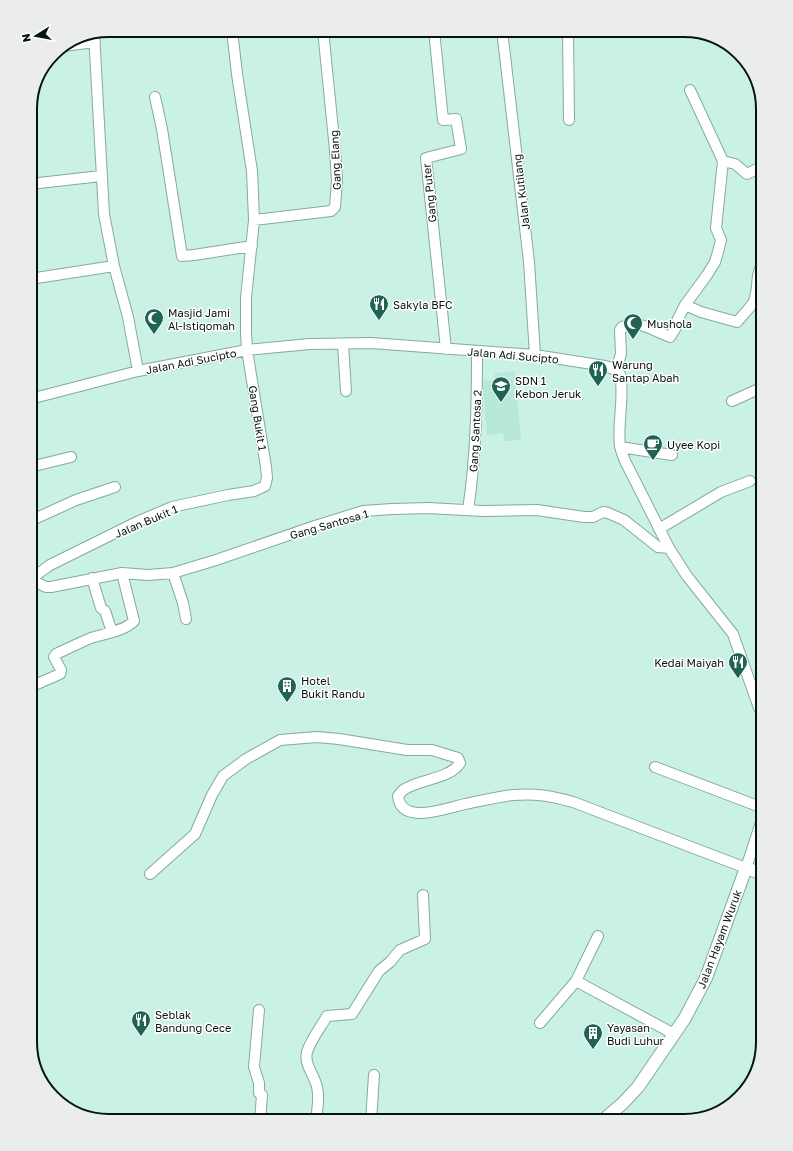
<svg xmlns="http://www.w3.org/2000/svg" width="793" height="1151" font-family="'Golos Text',sans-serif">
<rect width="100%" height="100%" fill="#caf1e5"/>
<path fill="#b7e8d9" d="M515 371 521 440 504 441 503 433 487 435 482 381 495 380V373Z"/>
<path fill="#77edcd" d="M754 1074 752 1082 726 1107 730 1095Z"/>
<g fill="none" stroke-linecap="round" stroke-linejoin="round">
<g stroke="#85aa9e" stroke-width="12">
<path id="minor" d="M434 30 443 120 456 119 461 149 426 158 446 349
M502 30 529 262 535 355
M568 30 569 120
M94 33 104 214 114 266 128 317 138 371
M63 46 95 42
M690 90 723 161 735 164 747 174 763 166
M155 97 162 129 182 256 194 255 252 246
M30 184 101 176
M254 220 331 211 335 207 337 180 335 150 323 30
M30 279 114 266
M685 305 707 275 715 262 718 252 721 240 716 228 723 161
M343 344 346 391
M616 370 621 354 620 330 622 327 637 324 647 327 670 337 675 329 677 321 685 305 701 312 737 322C742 316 749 309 753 303 760 290 754 276 763 263
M30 399 138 371 247 350 310 344 371 343 535 355 605 366 616 370 620 374C625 398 617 422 620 446 621 451 623 456 625 461L669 548 687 576 733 634 759 708 763 715
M732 401 763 387
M620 447 672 455
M30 467 71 457
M468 510C476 457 477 405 477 352
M30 521 76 500 115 487
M659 529 721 492 750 481
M30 561 35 576 33 581
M173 573 183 603 186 619
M35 576 50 565 139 521 172 507 228 495 254 491 265 486 267 478 266 467 247 350 246 334V298L254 220 252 171 237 74 232 30
M92 578 101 608 105 611 112 632
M33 581 46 587H51L122 573 148 575 173 573 216 560 315 526 363 511 392 509 428 508 483 511 537 510 584 517H593L603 512 608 513 624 520 658 547 669 548
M30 687 60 674 61 670 54 657 56 654C67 649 79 643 91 638 103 634 125 631 134 621L122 573
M655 767 763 808
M150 874 195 834 212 795 223 776 246 759 280 740 317 737 339 739 407 750H432L458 758 460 763C450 779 420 779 405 789 402 790 400 794 398 796 401 826 447 808 465 804 480 801 497 797 513 795 536 793 551 796 573 802L746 868 763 816
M576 981 598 936
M259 1010 254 1067 259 1083V1093L262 1095 260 1121
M540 1023 576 981 674 1034
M316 1121C317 1110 320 1098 317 1087 314 1074 304 1065 307 1052 311 1039 321 1027 327 1016L352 1014 379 971 390 962 400 950 425 939 423 895
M371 1121 374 1075"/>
</g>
<g stroke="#85aa9e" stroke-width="14">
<path id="tertiary" d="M602 1121 622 1104 638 1087 685 1018 706 978 746 868 763 874"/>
</g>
<use href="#minor" stroke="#fff" stroke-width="10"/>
<use href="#tertiary" stroke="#fff" stroke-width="12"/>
</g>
<defs>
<g id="restaurant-pin" transform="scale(1)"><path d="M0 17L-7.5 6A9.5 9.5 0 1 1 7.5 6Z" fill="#216353" stroke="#fff"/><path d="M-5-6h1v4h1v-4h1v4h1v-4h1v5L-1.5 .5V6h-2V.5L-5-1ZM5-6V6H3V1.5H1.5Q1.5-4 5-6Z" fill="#fff"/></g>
<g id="mosque-pin" transform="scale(1)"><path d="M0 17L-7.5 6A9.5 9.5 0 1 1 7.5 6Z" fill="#216353" stroke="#fff"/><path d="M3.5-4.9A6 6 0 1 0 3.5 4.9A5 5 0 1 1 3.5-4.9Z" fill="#fff"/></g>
<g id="school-pin" transform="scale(1)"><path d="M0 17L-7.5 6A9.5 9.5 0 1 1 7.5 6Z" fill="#216353" stroke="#fff"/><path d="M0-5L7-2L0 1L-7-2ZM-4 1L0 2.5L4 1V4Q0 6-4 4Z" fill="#fff"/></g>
<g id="cafe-pin" transform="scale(1)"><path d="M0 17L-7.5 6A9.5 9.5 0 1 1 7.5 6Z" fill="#216353" stroke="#fff"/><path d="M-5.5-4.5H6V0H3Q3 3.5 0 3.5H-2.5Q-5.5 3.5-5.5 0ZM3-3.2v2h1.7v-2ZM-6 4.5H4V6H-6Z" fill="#fff"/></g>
<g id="building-pin" transform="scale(1)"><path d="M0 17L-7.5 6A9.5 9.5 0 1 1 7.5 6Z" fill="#216353" stroke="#fff"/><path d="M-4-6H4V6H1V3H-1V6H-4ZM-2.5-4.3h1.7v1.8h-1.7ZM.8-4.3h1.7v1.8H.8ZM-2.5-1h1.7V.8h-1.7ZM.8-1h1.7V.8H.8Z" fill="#fff"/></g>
</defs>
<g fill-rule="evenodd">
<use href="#restaurant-pin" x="379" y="304"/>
<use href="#mosque-pin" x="154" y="318"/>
<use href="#mosque-pin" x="633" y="323"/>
<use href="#restaurant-pin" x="598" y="370"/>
<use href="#school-pin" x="501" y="386"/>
<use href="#cafe-pin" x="653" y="444"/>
<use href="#restaurant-pin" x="738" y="662"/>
<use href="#building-pin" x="287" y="686"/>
<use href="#restaurant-pin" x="141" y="1020"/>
<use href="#building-pin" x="593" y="1033"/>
</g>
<g text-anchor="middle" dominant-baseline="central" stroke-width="3" stroke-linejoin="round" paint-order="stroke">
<g font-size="11" fill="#061410" stroke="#fff">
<text transform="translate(335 160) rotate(-93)">Gang Elang</text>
<text transform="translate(521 192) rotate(-97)">Jalan Kutilang</text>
<text transform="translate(429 193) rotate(-96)">Gang Puter</text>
<text transform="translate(513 355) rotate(5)">Jalan Adi Sucipto</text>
<text transform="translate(191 361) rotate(-11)">Jalan Adi Sucipto</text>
<text transform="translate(258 418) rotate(81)">Gang Bukit 1</text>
<text transform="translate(475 431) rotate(-87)">Gang Santosa 2</text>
<text transform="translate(146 521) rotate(-23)">Jalan Bukit 1</text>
<text transform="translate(329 524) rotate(-16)">Gang Santosa 1</text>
<text transform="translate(719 939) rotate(-69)">Jalan Hayam Wuruk</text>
</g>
<g font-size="11" fill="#061410" stroke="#fff" text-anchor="start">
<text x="393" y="304">Sakyla BFC</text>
<text x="168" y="312">Masjid Jami<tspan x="168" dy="13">Al-Istiqomah</tspan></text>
<text x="647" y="323">Mushola</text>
<text x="612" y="364">Warung<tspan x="612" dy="13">Santap Abah</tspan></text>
<text x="515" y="380">SDN 1<tspan x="515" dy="13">Kebon Jeruk</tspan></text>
<text x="667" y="444">Uyee Kopi</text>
<text x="724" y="662" text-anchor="end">Kedai Maiyah</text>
<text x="301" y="680">Hotel<tspan x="301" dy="13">Bukit Randu</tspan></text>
<text x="155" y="1014">Seblak<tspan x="155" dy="13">Bandung Cece</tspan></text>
<text x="607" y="1027">Yayasan<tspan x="607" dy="13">Budi Luhur</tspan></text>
</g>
</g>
<path d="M0 0H793V1151H0ZM109 37H684A72 72 0 0 1 756 109V1042A72 72 0 0 1 684 1114H109A72 72 0 0 1 37 1042V109A72 72 0 0 1 109 37Z" fill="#ebecec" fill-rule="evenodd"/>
<path fill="none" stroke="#061410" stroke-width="2" d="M109 37H684A72 72 0 0 1 756 109V1042A72 72 0 0 1 684 1114H109A72 72 0 0 1 37 1042V109A72 72 0 0 1 109 37Z"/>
<g transform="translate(36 36) rotate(259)" stroke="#ffffff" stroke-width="3" paint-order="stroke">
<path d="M0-3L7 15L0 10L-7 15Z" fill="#061410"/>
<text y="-6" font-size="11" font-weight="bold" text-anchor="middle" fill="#061410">N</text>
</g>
</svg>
